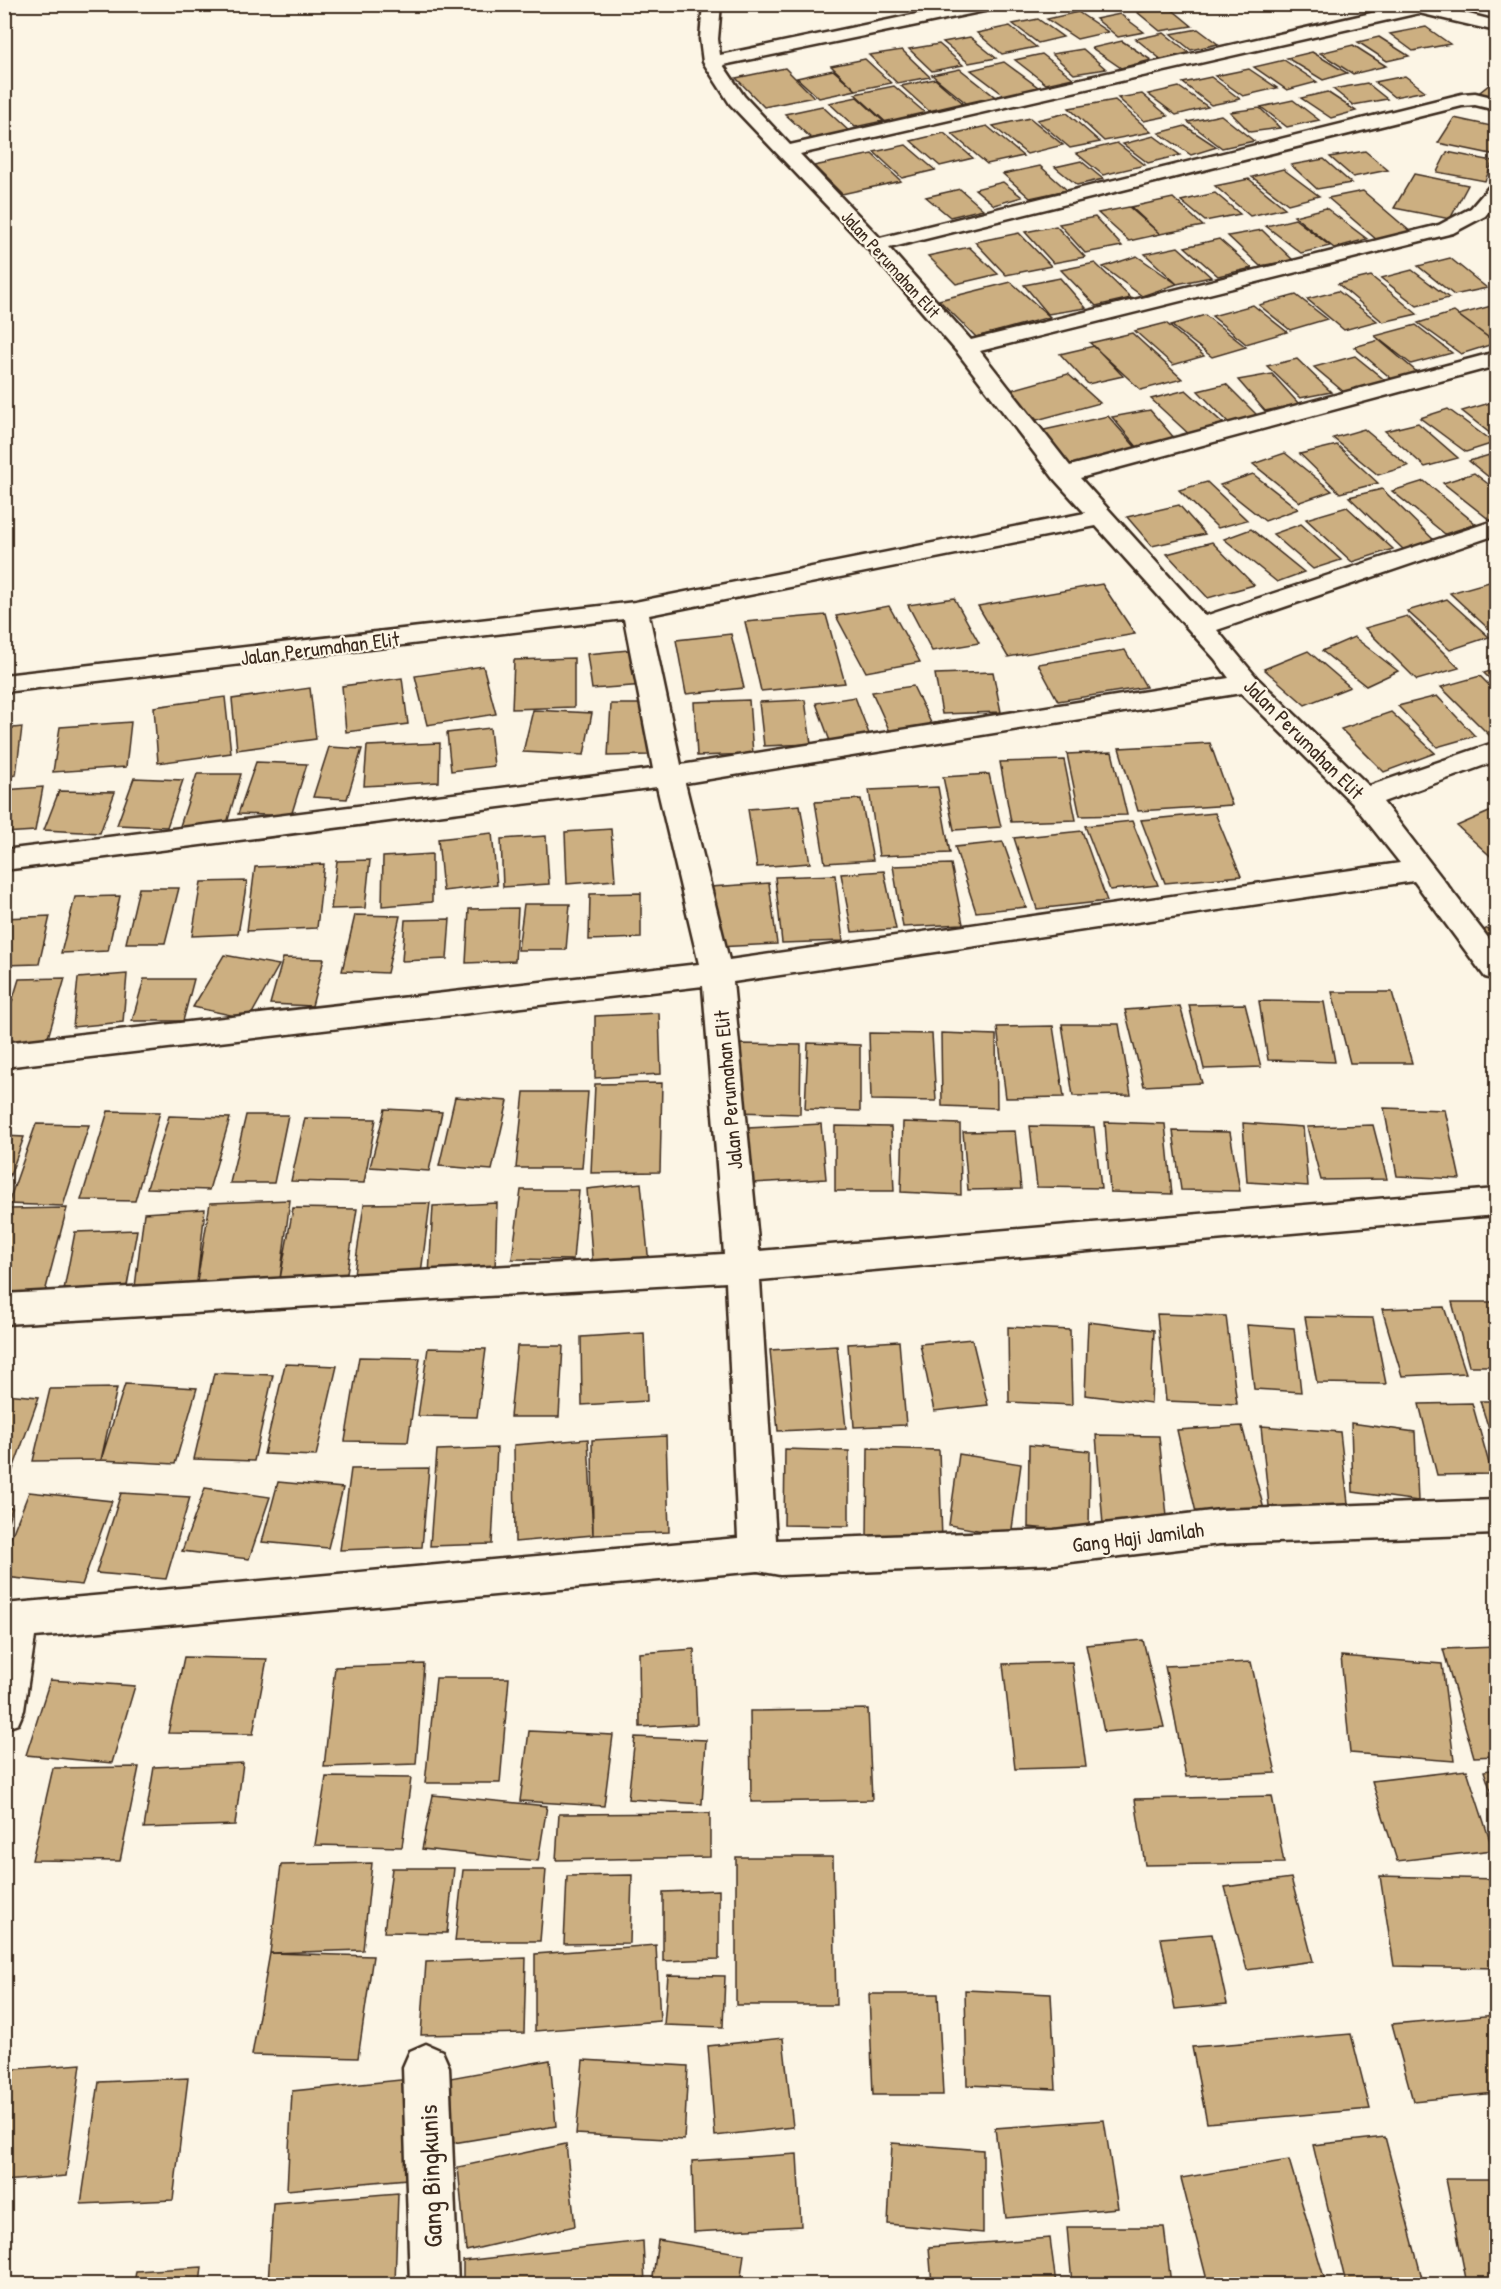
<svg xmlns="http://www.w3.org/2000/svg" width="1501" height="2289" font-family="'Patrick Hand',sans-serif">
<rect width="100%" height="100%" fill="#fcf5e5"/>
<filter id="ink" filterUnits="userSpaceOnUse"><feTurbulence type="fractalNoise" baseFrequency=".0167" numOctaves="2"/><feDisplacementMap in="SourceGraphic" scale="12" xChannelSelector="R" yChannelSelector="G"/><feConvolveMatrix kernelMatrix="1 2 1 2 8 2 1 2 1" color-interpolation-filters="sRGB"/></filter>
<g filter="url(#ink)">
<path fill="#ccaf81" stroke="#3b2a1e" stroke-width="1.5" d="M1169 7 1192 26 1160 31 1137 12Z
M1078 12 1108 32 1077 39 1047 19Z
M1120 14 1144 32 1118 37 1096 19Z
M1038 19 1063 37 1038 43 1013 24Z
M1010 26 1036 47 1002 54 977 33Z
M1426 27 1450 44 1413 51 1390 34Z
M1198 29 1218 44 1191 50 1171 34Z
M1164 33 1192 55 1163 61 1136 39Z
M970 37 996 58 969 63 943 42Z
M1379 37 1409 56 1387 61 1358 42Z
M1122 41 1151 60 1121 68 1092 48Z
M939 44 963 65 932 71 909 49Z
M1353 45 1386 66 1353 74 1320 53Z
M1083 49 1106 69 1074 74 1052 54Z
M902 50 930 77 897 83 869 55Z
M1312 52 1347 73 1323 80 1287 58Z
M1042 54 1073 78 1046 84 1015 60Z
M865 59 891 83 856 90 831 66Z
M1284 60 1317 82 1287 90 1254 67Z
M1004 62 1042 90 1008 98 971 70Z
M785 68 814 97 764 107 736 78Z
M960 69 999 100 971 107 932 75Z
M1249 69 1277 88 1243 96 1215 76Z
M833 70 856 90 819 98 797 78Z
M1405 76 1425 91 1394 97 1375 82Z
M1211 77 1240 99 1211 105 1183 83Z
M935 79 963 103 929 111 901 86Z
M1495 80 1496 81V102L1475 96Z
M1367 83 1387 99 1353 105 1333 89Z
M894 86 930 117 890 126 855 94Z
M1179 87 1208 107 1176 115 1148 94Z
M1327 92 1356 111 1331 118 1301 98Z
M1142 94 1168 116 1144 121 1118 98Z
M857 97 883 121 855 127 829 103Z
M1115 100 1151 132 1104 141 1069 108Z
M1293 100 1319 120 1287 127 1261 107Z
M822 106 849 131 813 140 785 114Z
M1260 108 1280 128 1250 132 1230 112Z
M1067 113 1100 142 1070 148 1037 120Z
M1221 115 1254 141 1222 148 1188 122Z
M1030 118 1063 145 1027 154 993 126Z
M1454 118 1496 127V155L1438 143Z
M987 126 1023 156 987 164 952 134Z
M1185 126 1217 147 1191 155 1159 133Z
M944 133 973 158 940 166 911 141Z
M1154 136 1180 155 1148 163 1123 144Z
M1117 143 1145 165 1103 175 1076 153Z
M906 145 935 170 902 178 874 152Z
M1365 151 1388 170 1353 177 1330 157Z
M1447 152 1493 161 1485 181 1437 172Z
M872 154 901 181 842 194 814 166Z
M1324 159 1351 183 1317 189 1291 165Z
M1081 161 1103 179 1077 185 1055 167Z
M1040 166 1067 190 1030 198 1003 174Z
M1283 169 1319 196 1288 204 1252 177Z
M1414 174 1468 185 1450 219 1394 208Z
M1249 179 1285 208 1250 216 1215 186Z
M1003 182 1022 197 994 205 975 189Z
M960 189 983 209 950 217 926 197Z
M1363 191 1412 233 1377 240 1328 198Z
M1215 193 1240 214 1205 221 1181 201Z
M1173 198 1203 226 1160 234 1131 207Z
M1129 207 1160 234 1129 241 1098 213Z
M1326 208 1367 239 1334 248 1294 216Z
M1095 217 1122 246 1085 253 1059 224Z
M1295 219 1330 246 1301 253 1266 226Z
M1056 226 1085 257 1053 263 1025 232Z
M1262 230 1293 260 1260 266 1228 236Z
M1019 233 1051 266 1006 275 975 242Z
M1219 239 1252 268 1218 276 1185 247Z
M969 247 998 274 956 284 928 256Z
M1178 247 1211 277 1177 284 1145 254Z
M1137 256 1177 284 1142 296 1103 267Z
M1450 258 1487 288 1454 295 1418 266Z
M1095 263 1131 298 1096 306 1061 270Z
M1412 270 1449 298 1417 306 1381 278Z
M1371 276 1417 314 1383 322 1338 284Z
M1060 278 1086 308 1048 314 1024 285Z
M1011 282 1050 317 976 337 939 300Z
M1338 291 1377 321 1344 330 1307 299Z
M1296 295 1327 319 1290 330 1259 305Z
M1253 305 1287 332 1246 344 1212 316Z
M1491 306 1496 310V343L1458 315Z
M1454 312 1496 343 1461 354 1418 323Z
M1205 315 1246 347 1212 357 1171 325Z
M1166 323 1204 356 1173 365 1135 331Z
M1416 325 1452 353 1411 364 1375 336Z
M1132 333 1182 379 1141 390 1090 343Z
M1379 340 1418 373 1393 380 1354 347Z
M1094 346 1123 376 1088 384 1060 354Z
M1355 356 1387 382 1345 393 1314 367Z
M1297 359 1331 392 1300 398 1267 366Z
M1068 374 1100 403 1037 420 1007 391Z
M1272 374 1299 404 1265 411 1238 380Z
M1226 384 1258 416 1229 423 1198 391Z
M1186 390 1226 426 1191 436 1151 399Z
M1493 402 1496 405V438L1462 411Z
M1448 409 1494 443 1466 452 1420 418Z
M1150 410 1176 440 1138 448 1112 417Z
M1108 416 1139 451 1064 468 1035 432Z
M1418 423 1458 458 1425 467 1385 431Z
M1364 429 1408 466 1378 475 1333 438Z
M1337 445 1378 483 1340 493 1300 454Z
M1285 453 1332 491 1300 502 1253 464Z
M1496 453V483L1469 461Z
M1474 473 1496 490V520L1491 521 1443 483Z
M1253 474 1298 509 1265 521 1220 485Z
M1424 481 1476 524 1445 534 1392 491Z
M1207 482 1247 520 1218 528 1179 490Z
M1382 489 1438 544 1406 552 1349 497Z
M1179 505 1205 534 1152 546 1127 517Z
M1347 507 1393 549 1352 562 1306 519Z
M1301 524 1341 560 1313 569 1273 534Z
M1251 529 1304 572 1277 582 1224 539Z
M1212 542 1254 585 1208 598 1167 554Z
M1489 582 1496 588V632L1493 633 1450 593Z
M1102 584 1135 634 1008 657 978 606Z
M954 598 979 643 932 651 908 605Z
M1447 599 1489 637 1450 650 1407 611Z
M889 606 920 662 866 672 836 616Z
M826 615 845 683 761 691 745 622Z
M1407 616 1459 668 1417 680 1365 628Z
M731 634 744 688 686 694 676 640Z
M1354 637 1398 671 1366 686 1322 651Z
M639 649 645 685 592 689 587 654Z
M1125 650 1146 687 1058 701 1038 664Z
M1308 651 1350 687 1305 705 1264 669Z
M574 658V707L512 709 514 660Z
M483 666 496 714 427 725 415 676Z
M1496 669V685L1484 673Z
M993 672 1001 712 942 714 935 674Z
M1480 676 1496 692V734L1490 736 1441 687Z
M402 678 408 724 346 732 342 686Z
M913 686 933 727 891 734 872 692Z
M310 688 316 739 237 750 232 699Z
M1437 696 1475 736 1437 747 1398 706Z
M225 697 231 753 158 763 154 707Z
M855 697 871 739 831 744 816 703Z
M749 700 753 754 697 756 694 702Z
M805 700 811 744 764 746 759 702Z
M611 704H651L649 755 608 756Z
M533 710 592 713 584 755 523 752Z
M1391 712 1435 753 1384 772 1341 729Z
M131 722 126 767 53 772 60 727Z
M22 727 16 775 4 777V729Z
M490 728 494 766 451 771 447 733Z
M440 743 439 782 364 786 367 746Z
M1210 743 1232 805 1138 811 1119 748Z
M329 747 362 749 347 799 313 797Z
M1112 752 1127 815 1080 816 1067 754Z
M1064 760 1076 820 1011 822 1000 762Z
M256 762 307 764 291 816 238 814Z
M197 774H241L226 827 180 826Z
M989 774 1001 827 954 830 943 777Z
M134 778 183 780 167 827 117 825Z
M43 787 35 831 4 833V790Z
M938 787 950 853 879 856 869 790Z
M59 791 115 792 100 833 44 830Z
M861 799 873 860 825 863 815 802Z
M800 805 810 863 757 867 748 809Z
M1496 809V861L1457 826Z
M1215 813 1241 876 1165 883 1141 820Z
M1132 821 1158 885 1110 890 1085 826Z
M611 829 615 880 567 884 565 832Z
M1082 831 1107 901 1037 909 1014 838Z
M492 833 497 885 443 891 438 839Z
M546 836 549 884 503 887 501 839Z
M1003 842 1026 907 976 912 955 847Z
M432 854V902L382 906 383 857Z
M370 860 365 908 331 909 337 861Z
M324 864 317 928 247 931 255 867Z
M951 864 963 924 903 927 893 866Z
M884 871 896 929 852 932 841 874Z
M835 875 843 941 782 943 775 877Z
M247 881 238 934 192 936 201 882Z
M769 883 777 944 717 947 710 887Z
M139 888H179L165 943H126Z
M641 893V938L589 940 590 894Z
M120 896 108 951 61 953 75 897Z
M524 904H570L566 950H518Z
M518 908 515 961 466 963 469 909Z
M355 915 400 916 387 973 342 971Z
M50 916 39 964 4 965V918Z
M450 919 447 959 402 961 405 920Z
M1496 925V953L1476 933Z
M224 955 279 965 249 1019 193 1007Z
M283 958 324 959 312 1006 270 1004Z
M127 974 123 1022 73 1027 78 978Z
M65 978 47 1041H4V1028L19 979Z
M144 979H194L183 1021H132Z
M1332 992H1392L1412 1063H1350Z
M1259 1001 1324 1002 1335 1062 1268 1060Z
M1245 1004 1261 1067 1204 1069 1189 1005Z
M1180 1006 1202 1083 1144 1086 1125 1010Z
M659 1013 661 1074 595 1078V1016Z
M1062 1024H1119L1131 1095 1073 1096Z
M1053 1026 1064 1097 1006 1098 997 1027Z
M869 1033 932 1034 936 1101 871 1100Z
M941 1033 996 1035 997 1108 942 1106Z
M808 1043 860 1045V1111L805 1109Z
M737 1044 801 1045 800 1114 734 1112Z
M662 1083 660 1172 591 1173 595 1084Z
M524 1092H588L582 1168H516Z
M455 1097 508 1101 492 1170 439 1166Z
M1384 1108 1445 1110 1460 1179 1397 1176Z
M385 1109 442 1112 429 1171 370 1167Z
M108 1111 160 1112 135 1201 81 1200Z
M246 1115H288L274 1183H230Z
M169 1116 230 1118 209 1190 147 1188Z
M305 1118 376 1119 364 1183 291 1181Z
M903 1122 960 1124 961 1195 901 1192Z
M1105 1122 1165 1124 1172 1194 1110 1192Z
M1243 1123 1303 1127 1308 1186 1247 1182Z
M36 1124 89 1125 63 1206 8 1204Z
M821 1124 826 1179 752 1183 748 1128Z
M1373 1125 1387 1179 1321 1180 1307 1127Z
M835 1126 891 1127 894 1191H835Z
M1030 1126 1094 1127 1101 1188 1037 1187Z
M1015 1131 1021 1189 968 1190 963 1132Z
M1173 1131 1230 1132 1240 1191 1181 1190Z
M4 1136 24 1137 4 1192Z
M641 1183 649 1264 593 1270 587 1189Z
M521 1190H579L573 1260 512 1259Z
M290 1200 280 1279 197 1282 210 1203Z
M430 1203 420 1281H353L364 1204Z
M497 1203 495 1272 429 1275 433 1206Z
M67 1208 43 1300H4V1223L9 1209Z
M293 1208 357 1209 346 1279H280Z
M205 1209 197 1282 135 1287 144 1213Z
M137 1230 125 1297 62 1300 75 1232Z
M1452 1302H1496V1366H1469Z
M1444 1307 1466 1373 1402 1376 1382 1309Z
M1157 1314 1226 1316 1237 1404 1166 1401Z
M1305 1317 1373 1318 1386 1384 1317 1383Z
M1088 1322 1154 1330 1151 1403 1085 1395Z
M1247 1325 1294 1328 1301 1392 1254 1389Z
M1008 1327 1070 1330 1072 1405 1009 1402Z
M644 1333 647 1401 582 1405 581 1337Z
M972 1339 988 1405 934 1411 920 1344Z
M899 1341 906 1425 854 1427 848 1344Z
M517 1346H563L559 1417H510Z
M837 1346 846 1428 778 1431 770 1350Z
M428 1348 486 1349 477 1417 418 1416Z
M359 1357 420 1358 408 1442 345 1441Z
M285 1364 337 1366 316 1456 264 1454Z
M214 1373 273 1375 254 1461 194 1459Z
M125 1384 197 1388 175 1464 101 1460Z
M117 1388 101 1460 33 1461 50 1389Z
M4 1394 39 1397 6 1489H4Z
M1480 1401H1496V1451Z
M1472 1403 1492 1474 1437 1475 1419 1404Z
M1351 1423 1415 1432 1418 1501 1353 1492Z
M1242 1426 1265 1513 1197 1517 1177 1430Z
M1261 1426 1340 1432 1349 1512 1269 1506Z
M1096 1435 1159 1436 1168 1527 1103 1525Z
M666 1436 669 1532 593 1535 592 1440Z
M588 1439 593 1535 515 1542 514 1445Z
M1029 1445 1090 1451 1089 1533 1028 1527Z
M497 1448 492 1544 430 1546 437 1450Z
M868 1448 939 1450 942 1540 867 1538Z
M785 1449 849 1451V1526L784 1525Z
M959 1454 1021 1464 1011 1536 949 1525Z
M429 1468 422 1547 340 1550 351 1469Z
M278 1482 343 1488 328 1548 262 1542Z
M205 1488 270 1497 249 1559 182 1551Z
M29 1492 112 1501 82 1585 4 1577V1555Z
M121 1493 190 1497 166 1579 96 1573Z
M4 1507 12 1508 4 1535Z
M1143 1640 1164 1727 1104 1732 1086 1645Z
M1496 1647V1756L1474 1757 1443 1649Z
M694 1649 697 1724 640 1727 639 1653Z
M1341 1656 1442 1664 1454 1761 1350 1753Z
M184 1657 267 1659 253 1734 168 1733Z
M1072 1662 1086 1767 1015 1769 1003 1664Z
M1251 1662 1276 1773 1186 1777 1165 1666Z
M424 1664 416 1764 324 1767 335 1667Z
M436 1678H509L500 1783H425Z
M50 1680 135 1686 112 1763 26 1755Z
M868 1709 872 1800 751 1802 750 1711Z
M529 1731 613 1735 604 1806 520 1801Z
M635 1737 706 1740 702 1804 628 1799Z
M243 1763 235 1825 144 1828 154 1767Z
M139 1767 120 1861 32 1860 53 1768Z
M1496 1769V1806L1484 1771Z
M1467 1770 1493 1850 1397 1861 1372 1781Z
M326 1777 411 1778 402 1847 315 1845Z
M433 1795 547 1806 538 1861 422 1849Z
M1272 1796 1284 1863 1145 1865 1135 1799Z
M710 1813V1857L556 1860 559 1814Z
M736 1857H833L836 2005H736Z
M372 1863 363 1950 270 1953 281 1865Z
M392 1868H454L447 1933 384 1932Z
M463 1870H546L540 1941H455Z
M632 1875 630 1943 564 1944 567 1876Z
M1380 1876 1496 1879V1968L1394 1966Z
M1291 1878 1313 1961 1247 1970 1225 1887Z
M719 1890V1959L663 1961V1892Z
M1212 1934 1227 2004 1175 2009 1161 1938Z
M656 1945 660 2021 535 2031V1954Z
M270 1953 373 1956 358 2058 252 2055Z
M526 1958 524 2033 421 2035 426 1962Z
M668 1975 725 1976 723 2027 664 2025Z
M965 1990 1051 1994 1056 2089 967 2085Z
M869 1994H938L943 2095H873Z
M1496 2015V2093L1413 2101 1392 2024Z
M1351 2034 1370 2109 1207 2123 1192 2047Z
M783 2038 793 2127 715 2136 708 2046Z
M550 2060 556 2126 453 2143 450 2078Z
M583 2060 688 2066 684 2140 576 2134Z
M81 2064 66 2176 4 2181V2070Z
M188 2078 173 2200 81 2204 99 2082Z
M410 2079 407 2179 287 2190 292 2091Z
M1104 2120 1118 2208 1006 2218 995 2128Z
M1385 2137 1422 2278 1346 2284 1313 2145Z
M892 2143 983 2150V2233L888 2224Z
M566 2144 575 2226 466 2251 458 2167Z
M797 2154 801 2226 694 2232 692 2161Z
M1289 2160 1326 2284H1208L1181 2178Z
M1446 2179H1496V2284H1467Z
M398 2193 395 2284H268L273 2203Z
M1067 2227H1164L1171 2284H1072Z
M1050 2238 1056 2284H932L929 2247Z
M658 2240 744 2254 740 2284H652Z
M643 2241 645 2284H463V2261Z
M202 2267 200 2284H134L136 2271Z"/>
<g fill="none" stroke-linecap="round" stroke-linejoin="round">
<g stroke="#3b2a1e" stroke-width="5">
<path id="minor" d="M703 4H721L718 39 720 55 965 4H1003L994 9 723 65 744 96 790 145 1398 7 1396 4H1429L1496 21V31L1419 13 800 154 880 238 1462 94 1475 93 1496 98V110L1475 105 1462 106 889 248 971 340 1439 225 1471 208 1489 187 1496 185V203L1485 216 1453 233 980 351 1070 466 1496 352V366L1080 478 1205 616 1496 520V535L1217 630 1257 678 1369 786 1496 742V761L1383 802 1496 948V980L1485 977 1414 881 733 982 759 1251 1496 1189V1215L760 1280 776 1540 1054 1530 1220 1510 1496 1500V1534L1220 1544 1054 1564 780 1575 758 1571 35 1637 24 1710 18 1724 4 1729V1604L738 1538 726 1282 4 1324V1294L724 1254 703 986 4 1067V1043L699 964 657 787 4 870V850L653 769 624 619 4 692V675L635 602 1085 513 1055 480 958 353 868 249 730 104 703 62 700 39ZM1096 526 1215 659 1229 678 681 765 649 615ZM1241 693 1354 805 1400 863 729 960 685 783Z
M426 2044 442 2051 449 2067 458 2284H410L403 2067 410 2051Z"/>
</g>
<use href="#minor" fill="#fcf5e5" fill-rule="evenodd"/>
</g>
</g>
<g text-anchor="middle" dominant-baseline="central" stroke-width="4.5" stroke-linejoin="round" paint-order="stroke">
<g font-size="18" fill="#3b2a1e" stroke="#fcf5e5">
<text transform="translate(891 264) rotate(48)">Jalan Perumahan Elit</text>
</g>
<g font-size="21" fill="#3b2a1e" stroke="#fcf5e5">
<text transform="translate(320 648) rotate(-7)">Jalan Perumahan Elit</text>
<text transform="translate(1304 739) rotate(45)">Jalan Perumahan Elit</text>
<text transform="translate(728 1090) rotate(-95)">Jalan Perumahan Elit</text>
<text transform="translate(1138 1537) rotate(-7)">Gang Haji Jamilah</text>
</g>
<g font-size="26" fill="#3b2a1e" stroke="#fcf5e5">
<text transform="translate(430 2176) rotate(-92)">Gang Bingkunis</text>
</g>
</g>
<rect width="1501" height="2289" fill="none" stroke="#fcf5e5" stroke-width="24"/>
<rect x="12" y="12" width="1477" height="2265" fill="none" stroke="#3b2a1e" stroke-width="2" filter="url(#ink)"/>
</svg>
